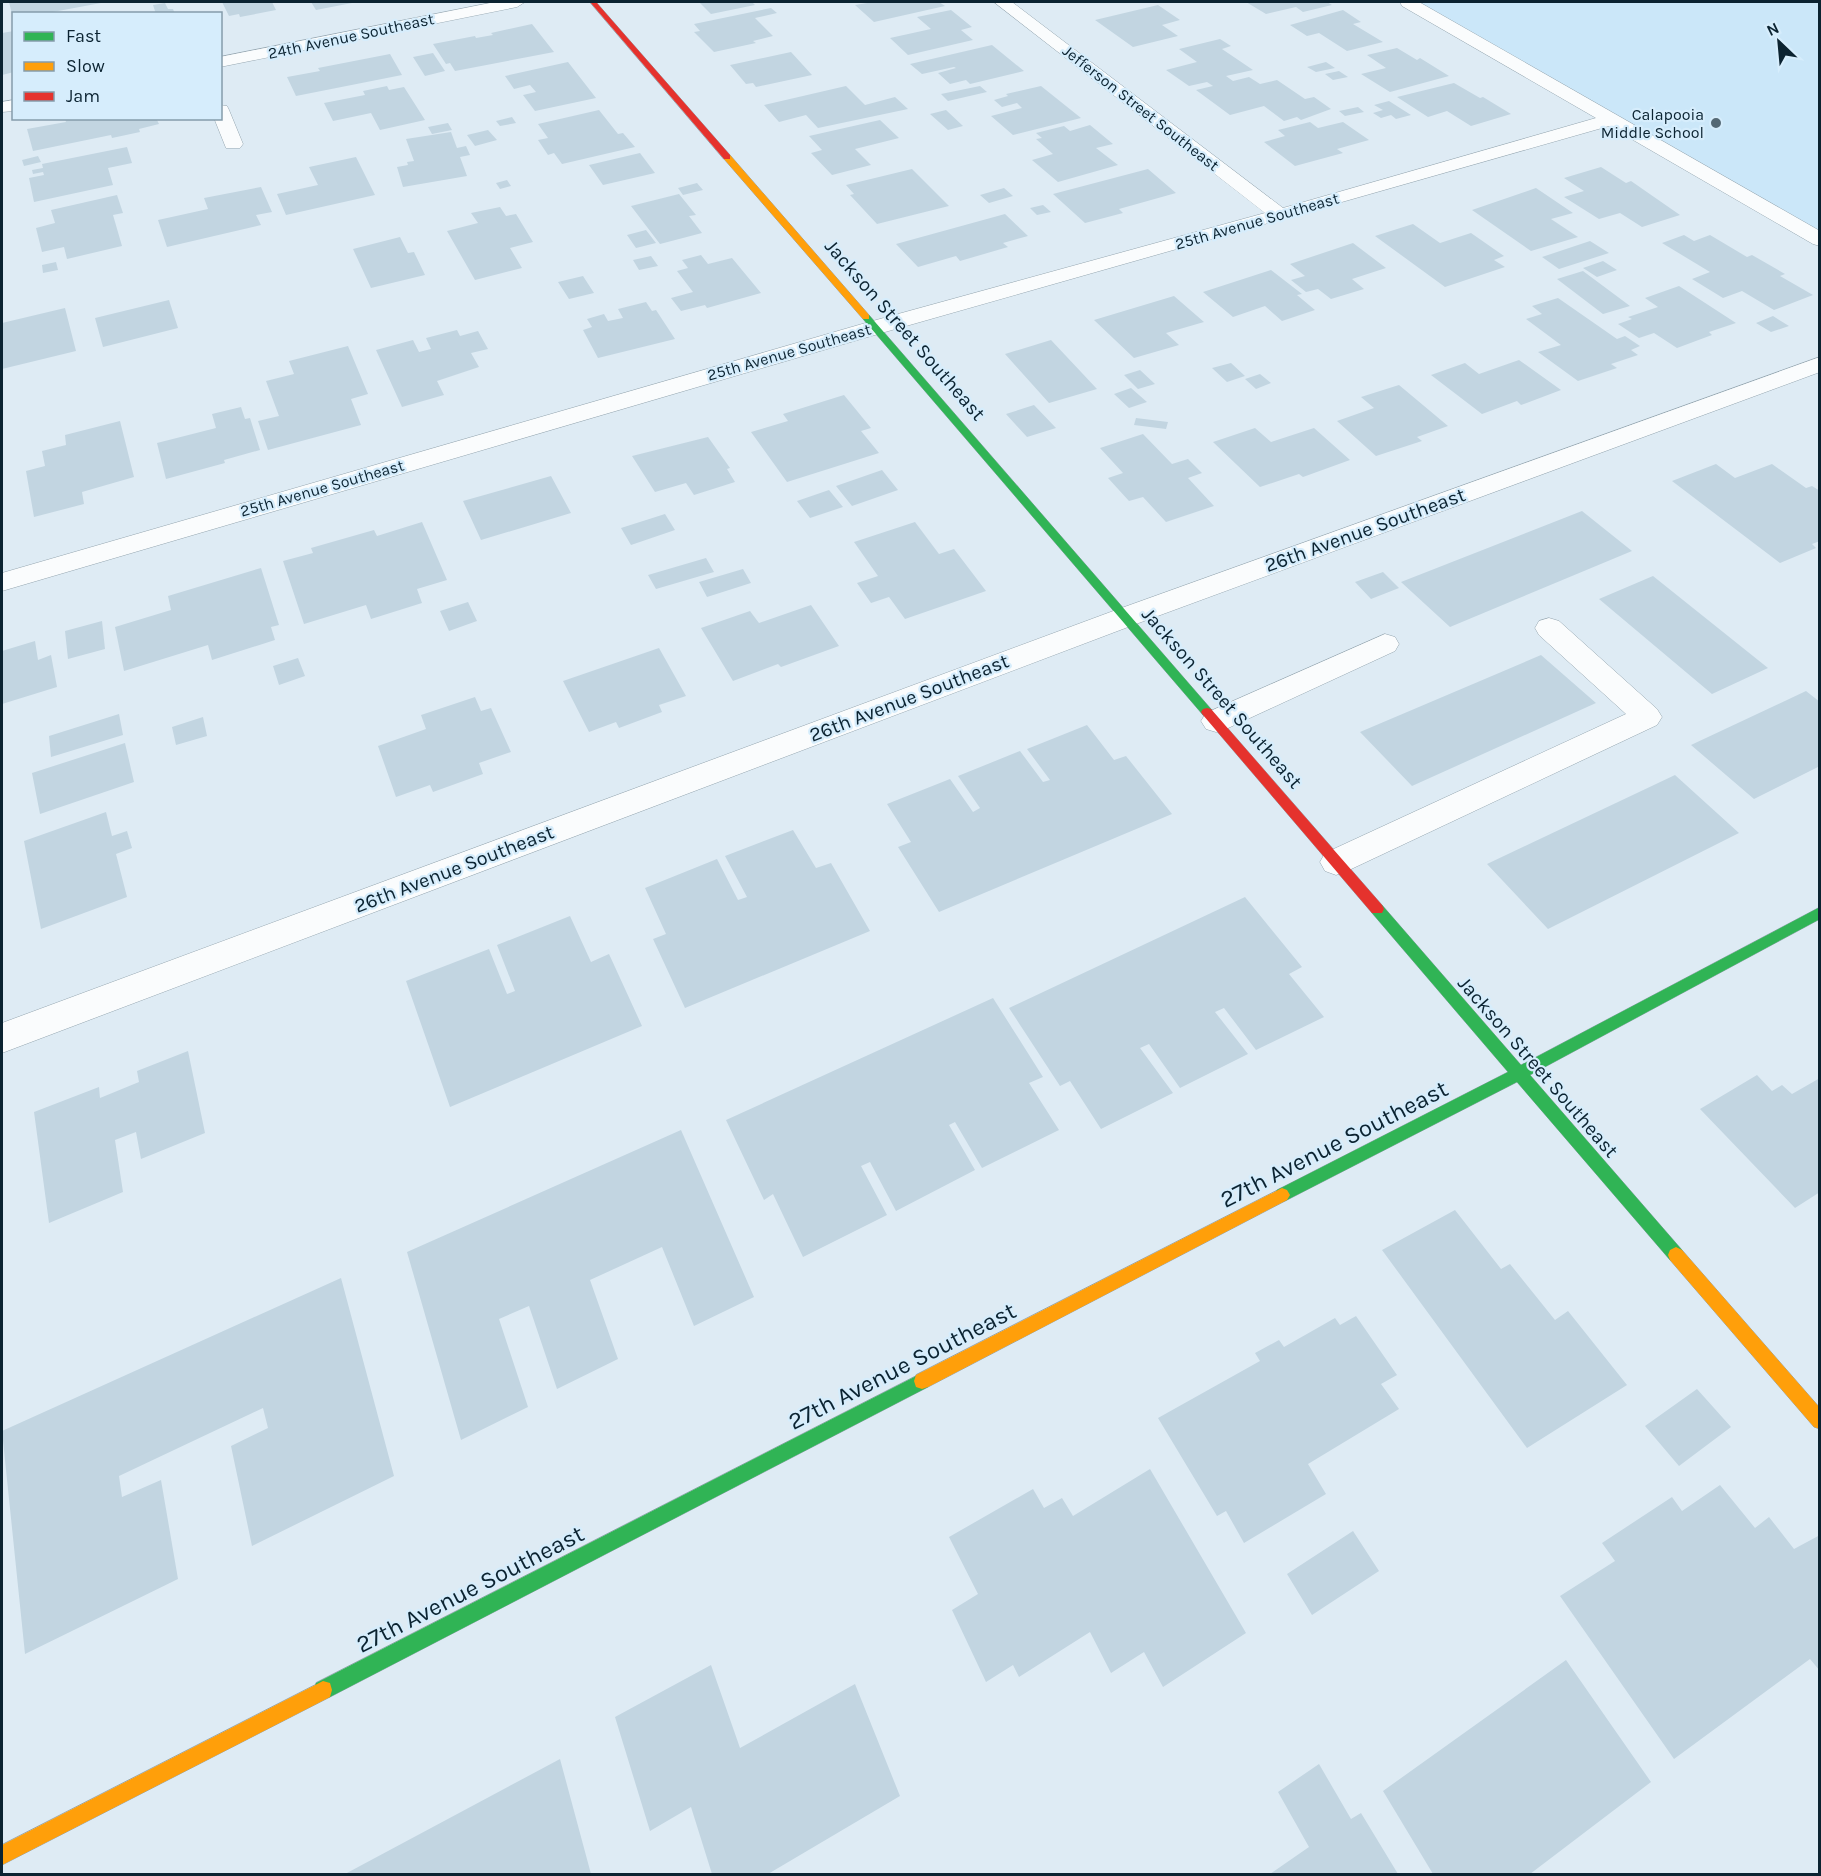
<svg xmlns="http://www.w3.org/2000/svg" width="1821" height="1876" font-family="Karla,sans-serif">
<rect width="100%" height="100%" fill="#deebf4"/>
<path fill="#cbe7f9" d="M1404 2H1819V244Z"/>
<path fill="#c2d5e1" d="M9 2H101V3L42 14H12Z
M222 2H272L276 10 240 17 239 14 229 16Z
M311 2H352V3L316 10Z
M699 2H752L755 5 711 14Z
M873 2H939L945 6 874 22 855 5Z
M1246 2H1327L1332 5 1303 12 1296 7 1266 14Z
M165 3 168 9H173L175 14H156L153 5Z
M1158 5 1180 20 1162 25 1178 36 1133 47 1095 20Z
M771 8 777 13 755 18 773 36 753 41 756 43 714 52 694 32 700 31 694 24Z
M951 10 972 27 961 30 973 40 908 55 890 38 931 29 917 17Z
M1343 10 1361 22 1353 24 1383 42 1347 51 1319 33 1307 36 1290 25Z
M532 24 554 52 455 71 450 63 446 64 433 44 475 36 476 38 493 35 491 33Z
M14 31V72L2 75V33Z
M1220 39 1231 46 1222 49 1253 70 1226 76 1233 81 1249 77 1260 84 1277 80 1305 99 1314 97 1331 109 1301 120 1297 117 1284 121 1264 106 1230 115 1196 90 1213 86 1207 82 1189 86 1166 70 1197 62 1179 49Z
M992 45 1024 71 970 84 966 80 950 84 938 73 956 68 954 67 922 74 910 64Z
M1397 48 1417 60 1420 58 1449 76 1390 92 1361 74 1386 68 1367 55Z
M791 52 812 75 756 87 753 83 746 84 730 65Z
M433 53 445 71 425 76 413 57Z
M390 54 402 75 296 96 287 77 320 71 318 68Z
M568 62 596 98 535 111 523 95 536 92 530 85 514 89 505 76Z
M1326 62 1335 68 1316 72 1307 67Z
M1339 71 1348 77 1333 80 1325 74Z
M1454 83 1480 98 1483 97 1511 114 1471 126 1447 111 1428 117 1397 97Z
M387 86 389 90 404 87 425 120 380 130 371 113 333 121 324 103 365 95 363 91Z
M846 86 865 105 895 97 908 109 818 128 806 115 779 122 764 105Z
M980 86 987 92 948 101 941 94Z
M1041 86 1081 118 1013 135 991 116 1022 108 1017 103 1002 107 994 100 1008 96 1006 94Z
M1389 101 1411 115 1396 119 1391 115 1381 118 1373 113 1383 110 1374 105Z
M1358 107 1364 112 1345 116 1339 111Z
M599 110 618 134 623 133 635 147 562 164 554 153 548 155 538 140 548 138 538 124Z
M946 110 963 126 948 130 930 114Z
M512 117 516 123 500 126 496 121Z
M69 118H156L159 124 139 129 140 132 112 138 111 135 33 151 27 129 66 122 65 119Z
M880 120 899 138 855 149 871 165 832 175 811 153 822 150 809 136Z
M1310 122 1318 128 1343 122 1369 140 1337 149 1343 153 1295 166 1264 142 1285 136 1278 130Z
M448 123 452 130 432 134 428 127Z
M1090 125 1113 144 1096 148 1118 165 1058 182 1032 160 1053 154 1036 139 1042 138 1036 133 1064 126 1070 131Z
M488 130 497 140 475 146 467 135Z
M451 132 457 148 466 146 470 155 460 157 467 176 403 187 397 167 408 165 407 162 414 161 406 139Z
M127 147 132 163 108 168 113 185 34 202 29 178 44 175 43 172 33 174 32 170 43 168 42 164Z
M640 153 655 173 603 185 589 165Z
M38 156 41 162 24 166 22 160Z
M356 157 375 195 286 215 277 194 318 185 309 167Z
M1601 167 1626 183 1631 181 1680 215 1642 227 1620 213 1599 219 1564 197 1584 191 1564 178Z
M912 169 949 206 877 224 850 195 854 194 846 185Z
M1148 169 1176 193 1119 209 1123 213 1085 223 1053 194Z
M507 180 511 186 500 189 496 183Z
M697 183 703 190 683 195 678 188Z
M261 187 272 212 256 215 261 225 167 247 158 220 208 209 204 198Z
M1004 188 1013 196 989 203 980 195Z
M1536 188 1573 213 1551 219 1578 237 1531 251 1472 210Z
M679 194 696 215 689 216 702 233 660 244 631 206Z
M117 195 123 213 113 215 122 246 67 259 64 247 42 252 36 228 55 223 51 210Z
M1043 205 1051 212 1037 215 1030 208Z
M500 207 506 216 516 214 533 242 510 248 522 268 475 280 447 231 478 223 471 213Z
M1005 214 1028 236 1003 243 1008 247 960 261 956 256 918 267 896 244Z
M1413 224 1440 243 1471 233 1504 256 1494 260 1505 267 1445 287 1375 236Z
M646 230 656 243 636 248 627 235Z
M1684 235 1694 241 1710 235 1747 257 1752 255 1785 274 1780 276 1813 295 1774 310 1742 291 1723 298 1692 279 1710 272 1662 243Z
M400 237 408 253 414 252 425 275 371 288 353 249Z
M1590 241 1609 253 1559 269 1542 257Z
M1353 243 1386 268 1352 279 1364 289 1331 299 1318 289 1306 292 1291 280 1305 276 1290 264Z
M701 255 708 264 732 258 761 293 707 308 705 305 681 311 671 298 693 292 677 271 688 268 682 260Z
M651 256 658 266 639 270 633 260Z
M1603 261 1617 270 1597 277 1583 268Z
M56 262 58 270 43 273 42 265Z
M1271 270 1302 294 1297 295 1315 310 1282 321 1265 306 1233 317 1203 292Z
M1583 271 1630 306 1603 314 1557 279Z
M583 276 594 293 569 299 558 282Z
M1679 286 1736 323 1709 332 1712 335 1677 348 1654 333 1639 338 1618 324 1632 319 1628 317 1658 307 1645 298Z
M1174 296 1204 322 1166 333 1179 345 1134 358 1094 320Z
M1558 298 1617 339 1625 336 1640 346 1631 350 1638 355 1611 364 1617 368 1578 381 1538 352 1561 345 1526 319 1542 314 1532 306Z
M169 300 178 328 103 347 95 318Z
M646 302 652 311 656 310 675 339 598 358 583 330 592 327 587 319 604 314 608 321 623 318 618 309Z
M65 308 76 351 2 369V323Z
M1773 316 1789 326 1771 332 1756 323Z
M457 330 460 336 478 331 488 349 471 353 479 367 437 381 444 395 402 407 376 350 413 340 419 352 431 349 426 338Z
M1051 340 1097 389 1049 403 1005 354Z
M348 346 368 394 351 399 361 425 268 450 258 421 279 416 266 381 294 374 289 361Z
M1519 360 1561 390 1521 405 1517 401 1482 414 1431 375 1465 363 1479 374Z
M1231 363 1245 376 1227 382 1212 368Z
M1140 370 1155 384 1138 389 1124 375Z
M1260 374 1271 383 1256 389 1245 379Z
M1399 385 1448 426 1417 437 1422 441 1376 456 1337 421 1374 408 1361 397Z
M1131 388 1147 402 1129 408 1114 394Z
M844 395 871 428 861 431 879 453 787 482 751 432 788 421 783 414Z
M1034 405 1056 428 1027 437 1006 414Z
M241 407 245 419 250 418 260 450 224 460 225 463 166 479 157 443 216 428 212 414Z
M1136 418 1168 422 1166 429 1134 425Z
M120 421 134 477 82 492 84 504 34 517 26 471 45 466 42 451 66 445 65 435Z
M1255 428 1271 442 1314 428 1350 460 1303 477 1299 474 1260 487 1213 442Z
M1143 434 1172 464 1188 459 1202 473 1188 478 1214 506 1166 522 1143 497 1129 501 1108 478 1123 473 1100 448Z
M708 437 730 468 727 469 735 482 694 495 686 483 655 492 632 456Z
M1716 464 1735 478 1772 464 1806 488 1812 486 1820 491V541L1812 544 1816 548 1780 563 1672 481Z
M882 470 898 490 852 506 836 486Z
M551 476 571 513 481 540 463 501Z
M829 490 843 507 810 518 797 501Z
M1582 511 1632 551 1450 627 1401 582Z
M665 514 675 530 631 545 621 528Z
M422 522 447 580 417 589 422 603 371 619 366 605 304 624 283 561 313 553 311 548 374 530 377 536Z
M915 522 939 554 954 549 986 591 905 619 889 597 871 603 857 583 878 576 854 542Z
M706 558 714 572 656 589 648 575Z
M261 568 279 625 271 627 275 640 212 660 208 645 124 671 115 627 171 610 168 596Z
M743 569 751 583 707 597 699 582Z
M1383 572 1399 588 1371 599 1355 582Z
M1653 576 1768 668 1712 694 1599 599Z
M468 602 477 621 449 631 440 611Z
M811 605 839 646 781 667 778 664 733 681 701 628 750 611 759 623Z
M102 621 105 649 68 659 65 631Z
M35 641 38 660 51 655 57 687 2 704V651Z
M659 648 686 696 659 705 662 712 619 728 616 722 589 732 563 681Z
M1541 655 1596 703 1412 786 1360 732Z
M298 658 305 676 279 685 273 666Z
M1806 691 1820 702V766L1754 799 1691 745Z
M475 697 481 711 491 708 511 752 479 763 483 774 433 792 430 785 396 797 378 746 426 729 421 715Z
M119 714 123 735 51 757 49 736Z
M203 717 207 736 176 745 172 727Z
M1087 725 1114 760 1126 756 1172 814 939 912 898 847 911 842 887 804 950 779 973 812 980 808 958 776 1020 751 1043 782 1050 780 1027 749Z
M125 743 134 782 40 814 32 773Z
M1675 775 1739 833 1548 929 1487 864Z
M106 812 112 836 127 831 132 848 116 854 127 897 41 929 24 841Z
M793 830 816 868 831 863 870 931 685 1008 653 939 666 934 645 888 717 859 738 900 747 897 725 856Z
M1245 897 1302 967 1289 974 1324 1017 1256 1050 1224 1008 1215 1012 1248 1054 1180 1088 1149 1044 1140 1048 1173 1093 1101 1129 1070 1081 1060 1086 1009 1008Z
M570 916 591 962 609 954 642 1026 450 1107 406 981 489 949 507 994 515 991 497 945Z
M993 998 1043 1077 1029 1083 1059 1130 982 1168 955 1122 949 1125 975 1170 896 1211 870 1162 861 1166 887 1215 803 1257 773 1194 764 1200 726 1120Z
M188 1051 205 1133 141 1159 136 1132 115 1140 123 1192 49 1223 34 1112 99 1087 100 1098 139 1082 137 1071Z
M1757 1075 1772 1091 1782 1085 1792 1094 1820 1078V1192L1795 1208 1700 1109Z
M681 1130 754 1297 694 1326 662 1247 590 1280 618 1359 557 1389 529 1306 499 1319 528 1407 461 1440 407 1252Z
M1455 1210 1501 1269 1510 1264 1555 1320 1568 1311 1627 1385 1527 1448 1382 1250Z
M341 1278 394 1476 252 1546 231 1446 268 1428 263 1408 119 1476 122 1497 161 1480 178 1579 25 1654 2 1431Z
M1356 1316 1397 1375 1381 1384 1399 1409 1308 1464 1326 1494 1244 1543 1226 1511 1217 1516 1158 1418 1260 1361 1255 1353 1279 1340 1284 1347 1335 1318 1340 1325Z
M1697 1389 1731 1427 1679 1466 1645 1426Z
M1150 1469 1246 1633 1163 1687 1144 1652 1111 1673 1090 1632 1019 1677 1013 1665 986 1682 952 1610 978 1594 949 1537 1033 1489 1044 1508 1062 1498 1073 1516Z
M1720 1485 1755 1528 1769 1517 1794 1549 1820 1535V1671L1810 1659 1674 1759 1560 1596 1615 1561 1602 1543 1672 1497 1682 1511Z
M1353 1531 1379 1571 1312 1615 1287 1574Z
M1566 1660 1651 1782 1530 1874H1433L1383 1791Z
M711 1665 740 1748 855 1684 900 1796 768 1874H712L691 1807 650 1831 615 1717Z
M560 1759 591 1874H345Z
M1319 1764 1351 1819 1361 1813 1398 1874H1270L1309 1847 1278 1792Z"/>
<g fill="none" stroke-linecap="round" stroke-linejoin="round">
<g stroke="#94a5af" stroke-width="1">
<path id="lane" d="M1549 618 1559 621 1657 709 1662 717 1657 725 1347 871 1336 875 1325 871 1320 862 1325 853 1626 714 1539 635 1535 628 1539 621Z
M1385 634 1395 637 1399 644 1395 651 1226 729 1216 732 1206 729 1201 721 1206 713Z"/>
</g>
<g stroke="#94a5af" stroke-width="1">
<path id="street" d="M495 2H525L517 7 220 67V57Z
M994 2H1012L1283 208 1596 118 1402 6 1400 2H1419L1820 231V246L1813 244 1609 126 885 332 2 591V573L869 322 1265 213Z
M14 100V111L2 112V102Z
M220 105 227 106 229 110 243 144 240 148H226L214 118H220Z
M1820 357V372L1136 624 2 1053V1023L1116 610Z"/>
</g>
<g stroke="#94a5af" stroke-width="1">
<path id="fast" d="M863 315H869L1211 709 1213 712 1211 715H1203L863 319Z
M1377 904 1382 905 1521 1065 1820 907V919L1530 1075 1682 1250 1684 1255 1682 1260 1676 1263 1670 1260 1517 1082 1287 1200 1282 1202 1277 1200 1274 1195 1277 1190 1508 1072 1372 913 1370 909 1372 905Z
M922 1373 928 1375 930 1381 928 1387 330 1697 323 1699 316 1697 314 1690 316 1683Z"/>
</g>
<g stroke="#94a5af" stroke-width="1">
<path id="slow" d="M724 155H730L869 315V319H863L724 159Z
M1282 1188 1287 1190 1290 1195 1287 1200 928 1387 922 1389 916 1387 914 1381 916 1375Z
M1676 1247 1682 1250 1820 1408V1429L1814 1427 1670 1260 1668 1255 1670 1250Z
M323 1681 330 1683 332 1690 330 1697 2 1865V1845Z"/>
</g>
<g stroke="#94a5af" stroke-width="1">
<path id="jam" d="M590 2H596L730 155V159H724Z
M1207 708 1211 709 1382 905 1384 909 1382 913H1372L1203 715 1201 712 1203 709Z"/>
</g>
<use href="#lane" fill="#fafcfd" fill-rule="evenodd"/>
<use href="#street" fill="#fafcfd" fill-rule="evenodd"/>
<use href="#fast" fill="#30b455" fill-rule="evenodd"/>
<use href="#slow" fill="#ff9f0a" fill-rule="evenodd"/>
<use href="#jam" fill="#e5322d" fill-rule="evenodd"/>
</g>
<circle fill="#556975" stroke="#d6edfc" stroke-width="2" cx="1716" cy="123" r="6"/>
<g text-anchor="middle" dominant-baseline="central" stroke-width="4.5" stroke-linejoin="round" paint-order="stroke">
<g font-size="16" fill="#0b2331" stroke="#d6edfc">
<text transform="translate(351 36) rotate(-12)">24th Avenue Southeast</text>
<text transform="translate(1141 108) rotate(38)">Jefferson Street Southeast</text>
<text transform="translate(1257 221) rotate(-16)">25th Avenue Southeast</text>
<text transform="translate(789 352) rotate(-16)">25th Avenue Southeast</text>
<text transform="translate(322 488) rotate(-16)">25th Avenue Southeast</text>
</g>
<g font-size="16" fill="#0b2331" stroke="#d6edfc" text-anchor="end">
<text x="1704" y="114">Calapooia<tspan x="1704" dy="18">Middle School</tspan></text>
</g>
<g font-size="20" fill="#0b2331" stroke="#d6edfc">
<text transform="translate(905 330) rotate(49)">Jackson Street Southeast</text>
<text transform="translate(1365 530) rotate(-20)">26th Avenue Southeast</text>
<text transform="translate(909 698) rotate(-21)">26th Avenue Southeast</text>
<text transform="translate(1222 698) rotate(49)">Jackson Street Southeast</text>
<text transform="translate(454 869) rotate(-21)">26th Avenue Southeast</text>
<text transform="translate(1538 1067) rotate(49)">Jackson Street Southeast</text>
</g>
<g font-size="24" fill="#0b2331" stroke="#d6edfc">
<text transform="translate(1334 1144) rotate(-27)">27th Avenue Southeast</text>
<text transform="translate(902 1366) rotate(-27)">27th Avenue Southeast</text>
<text transform="translate(470 1589) rotate(-27)">27th Avenue Southeast</text>
</g>
</g>
<rect width="1821" height="1876" fill="none" stroke="#0b2331" stroke-width="6"/>
<rect x="12" y="12" width="210" height="108" fill="#d6edfc" stroke="#859cab" stroke-width="1.5"/>
<rect x="24" y="32" width="30" height="9" fill="#30b455" stroke="#859cab" stroke-width="1.5"/>
<text x="66" y="42" font-size="18" fill="#0b2331">Fast</text>
<rect x="24" y="62" width="30" height="9" fill="#ff9f0a" stroke="#859cab" stroke-width="1.5"/>
<text x="66" y="72" font-size="18" fill="#0b2331">Slow</text>
<rect x="24" y="92" width="30" height="9" fill="#e5322d" stroke="#859cab" stroke-width="1.5"/>
<text x="66" y="102" font-size="18" fill="#0b2331">Jam</text>
<g transform="translate(1779 42) rotate(334)" stroke="#d6edfc" stroke-width="4.5" paint-order="stroke">
<path d="M0-4.5L10 22L0 15L-10 22Z" fill="#0b2331"/>
<text y="-9" font-size="16" font-weight="bold" text-anchor="middle" fill="#0b2331">N</text>
</g>
</svg>
